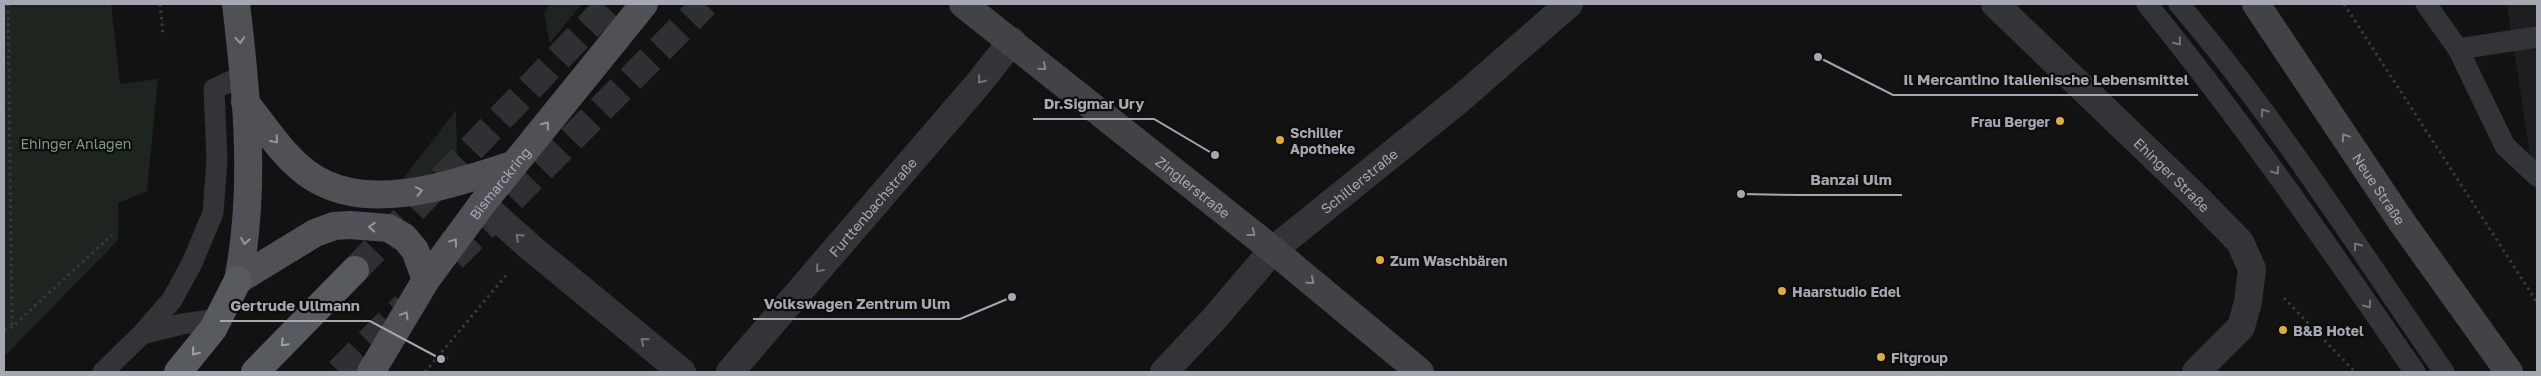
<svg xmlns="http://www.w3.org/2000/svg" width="2541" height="376" font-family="'Golos Text',sans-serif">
<rect width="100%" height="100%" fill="#121213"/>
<path fill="#1e1e20" d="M2507 4H2537V201Z"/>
<path fill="#1e251f" d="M4 4H111L120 84 158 79 147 191 118 203V240L4 357Z
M550 4H582L550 43 544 13Z
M456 110 457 157 427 176 400 183Z"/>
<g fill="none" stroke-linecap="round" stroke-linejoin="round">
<path stroke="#2f3033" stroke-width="28" stroke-dasharray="28 14" stroke-linecap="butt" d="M453 258 705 4
M355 270 610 4
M339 372 405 306"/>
<path stroke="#393a3e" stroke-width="3" stroke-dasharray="2.5 4" stroke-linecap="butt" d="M8 4 12 327
M160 4 163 34
M2344 4 2537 302
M2284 298 2355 372
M4 330 12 327 112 235
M441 353 448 359
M425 372 508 273"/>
<path stroke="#333438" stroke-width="21" d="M2147 4C2243 122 2329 247 2415 372
M2179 4C2277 119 2358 248 2444 372
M2426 4 2458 49 2537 37
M2458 49 2505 146 2537 176
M142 334 182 324 219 319
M103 372 142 334 172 300 192 263 213 213 217 160 214 89 242 76"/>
<g stroke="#333438" stroke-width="28">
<path id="s1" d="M1995 4 2193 194 2240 242 2252 269 2248 302 2241 327 2196 372"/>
<path d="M482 204 530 247 682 372"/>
<path id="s2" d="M730 372 978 84 1012 41"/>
<path id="s3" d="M1164 372 1213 320 1273 250 1460 99 1569 4"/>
</g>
<g stroke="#414347" stroke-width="28">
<path id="s4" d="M963 4 1273 250 1420 372"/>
<path id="s5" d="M2256 4 2401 221 2509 372"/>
</g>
<g stroke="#4f5156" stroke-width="28">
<path d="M236 4C247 95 256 190 238 280"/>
<path d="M245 102C265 127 286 161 314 178 373 214 453 183 513 165"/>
<path d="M238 280 315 233 334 226 350 225 388 228 404 237 415 250 426 280"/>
<path id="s6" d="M371 372 426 280 482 204 644 4"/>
</g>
<path stroke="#575a5f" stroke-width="28" d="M178 372 213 329 238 280
M255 372 355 270"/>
</g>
<defs><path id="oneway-chevron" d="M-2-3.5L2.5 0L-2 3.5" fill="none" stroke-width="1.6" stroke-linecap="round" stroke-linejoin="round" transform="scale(1.25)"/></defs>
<g stroke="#9397a0">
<use href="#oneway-chevron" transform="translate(240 40) rotate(86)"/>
<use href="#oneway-chevron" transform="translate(546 125) rotate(-51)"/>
<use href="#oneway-chevron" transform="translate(275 140) rotate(49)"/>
<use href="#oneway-chevron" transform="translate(419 191) rotate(-11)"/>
<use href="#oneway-chevron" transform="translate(372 227) rotate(-176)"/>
<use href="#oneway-chevron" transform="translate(245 241) rotate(99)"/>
<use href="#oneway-chevron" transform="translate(454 242) rotate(-53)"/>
<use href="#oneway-chevron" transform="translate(405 315) rotate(-59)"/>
</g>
<g stroke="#71747b">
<use href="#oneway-chevron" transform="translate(2178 42) rotate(51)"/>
<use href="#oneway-chevron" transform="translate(981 80) rotate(129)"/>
<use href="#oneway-chevron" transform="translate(2264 112) rotate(-126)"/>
<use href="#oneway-chevron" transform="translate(2276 171) rotate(55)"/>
<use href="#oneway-chevron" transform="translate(519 237) rotate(-138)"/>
<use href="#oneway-chevron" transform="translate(2357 246) rotate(-125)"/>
<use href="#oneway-chevron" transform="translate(819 269) rotate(131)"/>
<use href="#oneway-chevron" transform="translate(2368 305) rotate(55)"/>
<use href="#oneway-chevron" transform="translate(644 341) rotate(-140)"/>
</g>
<g stroke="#81858d">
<use href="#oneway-chevron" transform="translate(1043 67) rotate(39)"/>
<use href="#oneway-chevron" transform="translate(2345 137) rotate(-124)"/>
<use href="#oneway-chevron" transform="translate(1252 233) rotate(38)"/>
<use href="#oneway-chevron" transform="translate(1311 281) rotate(40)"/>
</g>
<g stroke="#9ca0aa">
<use href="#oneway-chevron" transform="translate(284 343) rotate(135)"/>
<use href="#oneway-chevron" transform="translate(195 352) rotate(129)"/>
</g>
<g fill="#e1ac3c" stroke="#0d0d0e" stroke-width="2">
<circle cx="2060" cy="121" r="5"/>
<circle cx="1280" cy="140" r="5"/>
<circle cx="1380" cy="260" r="5"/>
<circle cx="1782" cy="291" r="5"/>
<circle cx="2283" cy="330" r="5"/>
<circle cx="1881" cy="357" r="5"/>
</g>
<g text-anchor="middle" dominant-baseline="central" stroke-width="4.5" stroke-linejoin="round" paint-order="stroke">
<g font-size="14" font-weight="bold" fill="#a4a8b2" stroke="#0d0d0e" text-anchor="start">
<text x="2050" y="121" text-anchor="end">Frau Berger</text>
<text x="1290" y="132">Schiller<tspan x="1290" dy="16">Apotheke</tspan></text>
<text x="1390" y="260">Zum Waschbären</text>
<text x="1792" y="291">Haarstudio Edel</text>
<text x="2293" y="330">B&amp;B Hotel</text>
<text x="1891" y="357">Fitgroup</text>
</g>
<g font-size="14" fill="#7d9c7f" stroke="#0d0d0e">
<text x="76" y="143">Ehinger Anlagen</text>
</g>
<g font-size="14" fill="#a4a8b2" stroke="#0d0d0e">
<text stroke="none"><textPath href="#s1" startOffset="246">Ehinger Straße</textPath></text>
<text stroke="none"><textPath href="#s3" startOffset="274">Schillerstraße</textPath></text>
<text stroke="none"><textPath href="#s6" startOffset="229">Bismarckring</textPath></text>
<text stroke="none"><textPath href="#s4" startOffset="294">Zinglerstraße</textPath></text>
<text stroke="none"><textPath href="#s5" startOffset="222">Neue Straße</textPath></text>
<text stroke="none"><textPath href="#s2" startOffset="218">Furttenbachstraße</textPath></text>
</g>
</g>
<path fill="none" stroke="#a4a8b2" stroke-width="2" d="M1818 57L1893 95H2198M1215 155L1154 119H1033M1741 194L1800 195H1902M1012 297L960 319H753M441 359L370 321H220"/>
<g fill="#a4a8b2" stroke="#0d0d0e" stroke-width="2">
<circle cx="1818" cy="57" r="5"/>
<circle cx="1215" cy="155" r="5"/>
<circle cx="1741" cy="194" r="5"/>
<circle cx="1012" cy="297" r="5"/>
<circle cx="441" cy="359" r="5"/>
</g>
<g font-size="15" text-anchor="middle" font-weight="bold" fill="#a4a8b2" stroke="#0d0d0e" stroke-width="4.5" stroke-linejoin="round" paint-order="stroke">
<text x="2046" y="85">Il Mercantino Italienische Lebensmittel</text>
<text x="1094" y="109">Dr.Sigmar Ury</text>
<text x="1851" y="185">Banzai Ulm</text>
<text x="857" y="309">Volkswagen Zentrum Ulm</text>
<text x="295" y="311">Gertrude Ullmann</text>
</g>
<rect width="2541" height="376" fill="none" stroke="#a4a8b2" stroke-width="10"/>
</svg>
